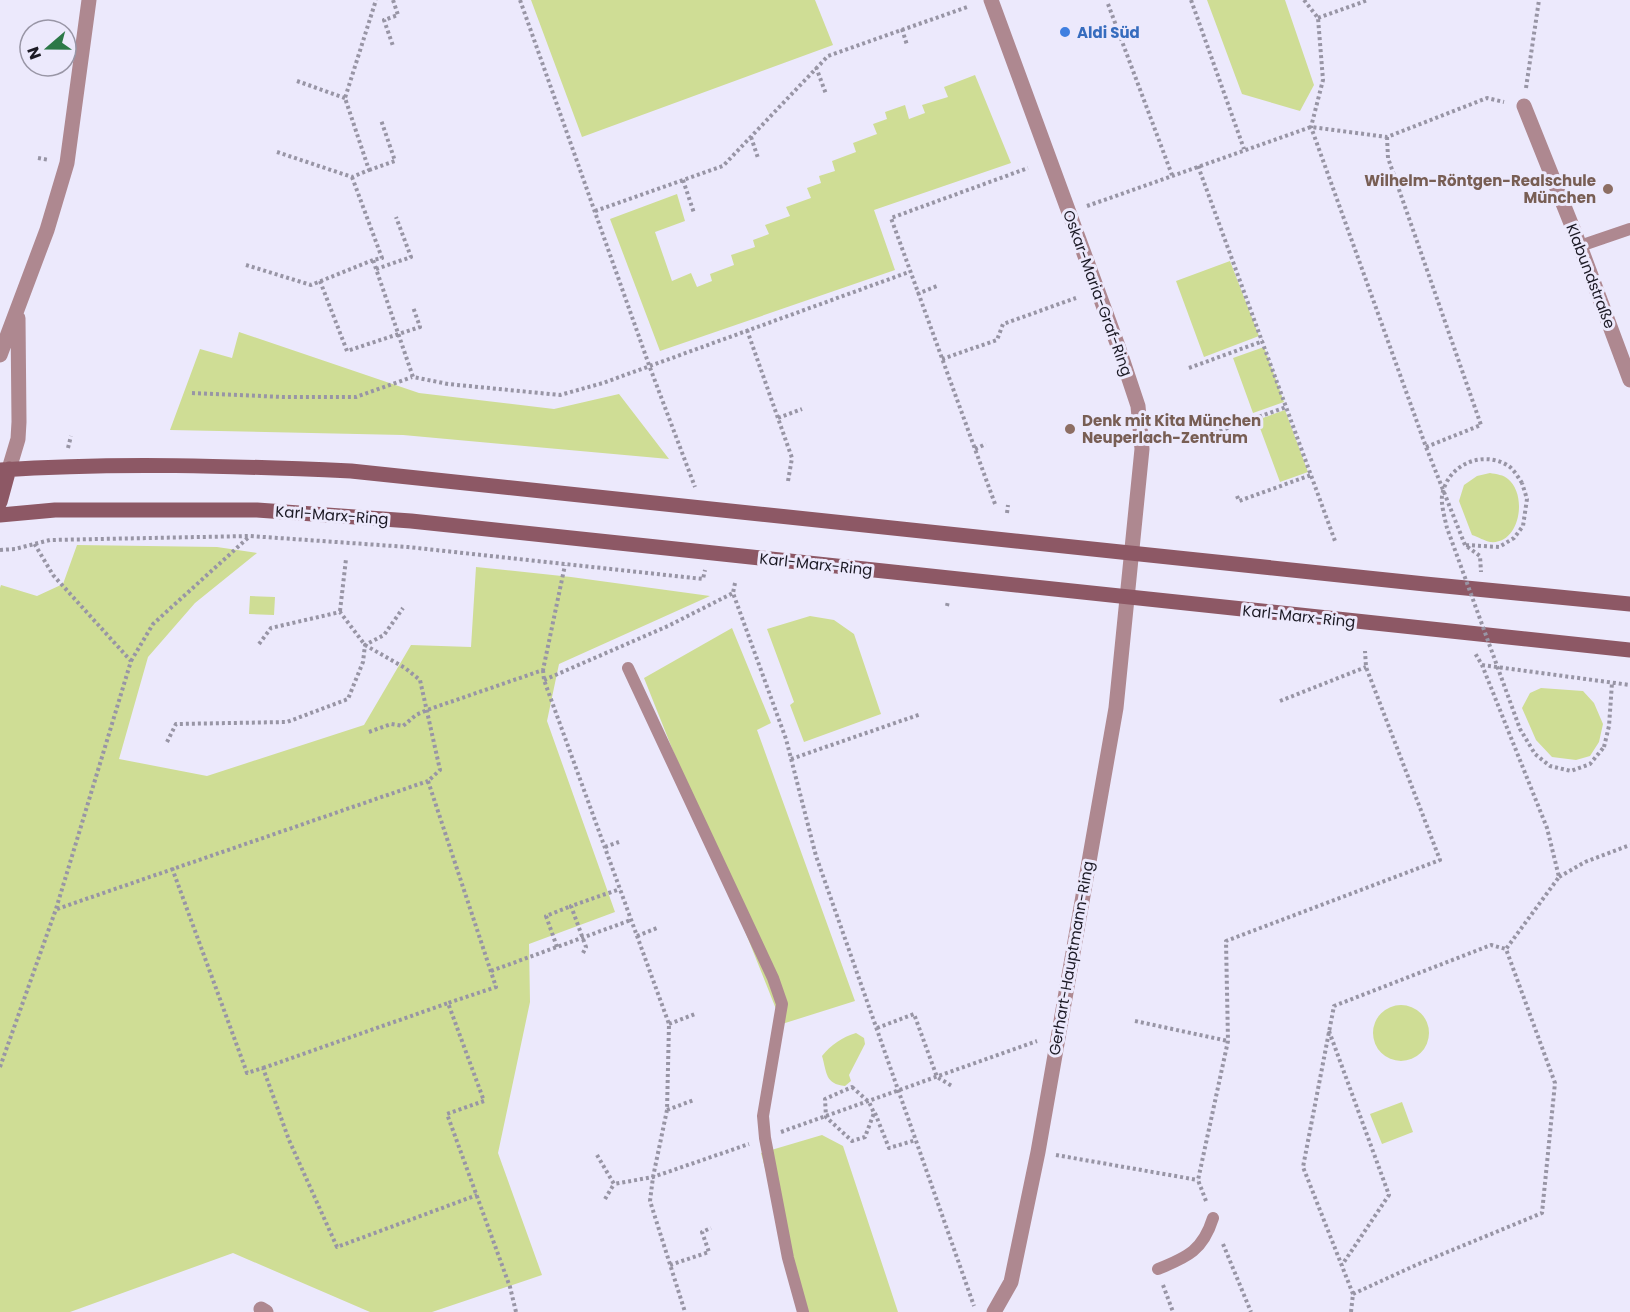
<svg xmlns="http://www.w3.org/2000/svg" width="1630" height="1312" font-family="Poppins,sans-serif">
<rect width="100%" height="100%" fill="#ece9fc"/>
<path fill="#cfdd95" d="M531 0H815L833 45 582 137Z
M1207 0H1285L1314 85 1300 111 1242 94Z
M975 75 1011 163 874 210 895 270 660 351 610 219 677 194 685 221 655 232 672 281 691 273 697 287 712 281 710 274 734 265 731 255 755 247 753 240 769 234 765 225 790 216 786 207 811 198 807 188 821 183 819 176 835 171 832 161 856 152 853 143 877 134 873 124 887 119 885 112 905 105 909 119 925 113 922 105 948 97 944 87Z
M1230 261 1259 336 1204 357 1176 281Z
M239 332 419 393 554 409 619 394 669 459 403 435 170 430 200 349 232 358Z
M1264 347 1284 402 1253 413 1233 358Z
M1285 410 1308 472 1280 482 1257 420Z
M1490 473C1496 474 1504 475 1508 479 1528 495 1520 545 1490 542 1485 541 1478 537 1472 535L1459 501 1464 485 1477 476Z
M77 545 217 547 257 553 195 603 148 657 119 759 207 776 364 725 411 645 471 647 476 567 571 577 710 596 559 664 547 721 615 912 529 944 530 1002 498 1153 542 1275 432 1312H370L233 1253 70 1312H0V588L1 585 37 596 63 584Z
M250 596 275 597 274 615 249 614Z
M810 616 834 620 854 634 881 714 804 742 790 705 794 702 767 629Z
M732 628 771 723 757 730 855 1001 782 1024 644 678Z
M1541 688 1583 691 1594 703 1603 724 1599 742 1590 756 1576 760 1552 757 1536 740 1522 708 1530 693Z
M1373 1033a28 28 0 1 1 56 0a28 28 0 1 1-56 0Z
M856 1033 864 1038 865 1044 849 1075 851 1081 845 1086C825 1084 827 1073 822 1056 831 1045 842 1037 856 1033Z
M1402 1102 1413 1132 1382 1144 1370 1114Z
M822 1135 843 1146 898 1312H804L761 1153Z"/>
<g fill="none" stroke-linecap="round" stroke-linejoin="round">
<path stroke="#9895a5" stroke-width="4" stroke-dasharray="3 3" stroke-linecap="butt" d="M393 0 398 15 384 20 393 46
M520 0 649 365 695 487
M1191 0 1244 149
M1304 0 1318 18 1323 80 1311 127 1426 447 1465 545 1480 556 1481 572
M1108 4 1172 175
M1318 18 1368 0
M902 29 907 45
M816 67 826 94
M297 81 345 98
M1526 88 1539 0
M751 137 758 158
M1387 137 1388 158 1481 425 1426 447
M277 152 352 177 369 170 345 98 376 0
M38 158 49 160
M1198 166 1335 541
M369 170 395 161 381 120
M352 177 382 258 373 260 413 377 448 384 560 395 603 383 909 272
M683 180 694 213
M1087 206 1311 127 1387 137 1487 98 1504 102
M595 211 723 166 828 56 967 7
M246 265 311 285 373 260
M376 269 411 257 396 217
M320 281 347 351 420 327 413 307
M917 294 937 286
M747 330 792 458 788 481
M942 359 997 340 1003 324 1076 298
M1189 368 1263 341
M192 393 284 397H356L412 377
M778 418 802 409
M1214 433 1286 407
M68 448 71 436
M975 449 986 444
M1237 496 1239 501 1311 475
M995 504 891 218 1028 168
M1007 513 1008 505
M1466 545 1499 547 1514 538 1523 526 1527 499 1522 483
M0 550 15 549 50 540 250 536 408 547 703 579 705 570
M735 583 733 593 786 739 816 856 974 1306
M947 606 948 601
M340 611 346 559
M259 644 271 628 340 612 365 645 405 668 420 680 440 770 428 781 496 987 448 1003 484 1101 447 1114 510 1287 516 1312
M131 661 153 624 250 536
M1482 665 1630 685
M543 670 544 680 669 1024 667 1110 653 1177 650 1201 685 1312
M544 680 668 626 733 593
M1280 701 1366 667
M369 732 391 724 403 726 416 715 427 710 543 670 565 565
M167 742 176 724 287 722 348 699 363 662 365 645 384 635 403 608
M1604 747 1609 726 1612 683
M791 759 921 714
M605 847 619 842
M172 868 247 1073 263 1068 289 1140 337 1247 477 1195
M1559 877 1585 862 1630 845
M57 909 428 781
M637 936 657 928
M557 947 546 916 571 906
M583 953 586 947 571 906 620 889
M491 971 631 920
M1135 1021 1228 1041
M669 1024 695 1014
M877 1028 914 1014 937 1077 952 1086
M1329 1031 1389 1195 1342 1265
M0 1067 56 909 131 661 53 575 34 543
M263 1068 448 1003
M852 1087 869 1102 874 1113 865 1137 852 1141 826 1117 825 1099Z
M667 1110 694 1100
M875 1113 889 1148 916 1140
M781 1132 1037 1041
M597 1155 614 1184 653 1177 749 1144
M1056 1155 1198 1180
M605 1199 614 1184
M1206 1201 1198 1180 1228 1041 1226 941 1440 860 1366 667 1365 651
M1223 1244 1251 1312
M670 1265 709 1252 702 1232 711 1228
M1163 1285 1173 1312
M1353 1294 1303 1167 1334 1006 1491 945 1506 949
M1351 1312 1353 1294 1416 1265 1542 1213 1555 1083 1506 949 1559 877 1547 828 1482 665 1475 653"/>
<path stroke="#ae8890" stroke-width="12" d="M1580 246 1630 229
M628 668 773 978 782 1004 763 1116 765 1138 788 1258 803 1312
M1158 1269C1188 1257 1203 1250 1213 1218"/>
<path stroke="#ae8890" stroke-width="15" d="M991 0 1118 346 1138 406 1142 449 1116 708 1038 1152 1011 1282 994 1312
M1524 106 1580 246 1630 380
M0 355 47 230 67 163 89 0
M9 469 18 439 19 422 18 318
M261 1309 266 1312"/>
<path stroke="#8d5865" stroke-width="15" d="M0 470C117 462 234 466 351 471L1425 584 1630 604
M0 502 9 469
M0 515 55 510H257L411 521 1630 650"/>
<path stroke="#9895a5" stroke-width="4" stroke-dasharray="3 3" stroke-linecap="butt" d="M1522 483C1518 477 1513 468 1507 465 1481 450 1447 465 1442 496 1441 505 1445 519 1447 528L1520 729 1535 754 1550 766 1571 771 1590 764 1604 747"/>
</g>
<circle fill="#3f7fe0" stroke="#ece9fc" stroke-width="2" cx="1065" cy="32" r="6"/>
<g fill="#8d6e63" stroke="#ece9fc" stroke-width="2">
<circle cx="1608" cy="189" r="6"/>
<circle cx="1070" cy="429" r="6"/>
</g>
<g text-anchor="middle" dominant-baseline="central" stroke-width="6" stroke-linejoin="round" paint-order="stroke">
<g font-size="15" font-weight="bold" fill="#366cbe" stroke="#ece9fc" text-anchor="start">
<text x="1077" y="32">Aldi Süd</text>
</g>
<g font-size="15" font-weight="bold" fill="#785e54" stroke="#ece9fc" text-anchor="end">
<text x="1596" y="180">Wilhelm-Röntgen-Realschule<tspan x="1596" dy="17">München</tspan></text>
<text x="1082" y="420" text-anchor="start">Denk mit Kita München<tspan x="1082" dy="17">Neuperlach-Zentrum</tspan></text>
</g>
<g font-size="15" fill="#1c1a25" stroke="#ece9fc">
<text transform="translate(1591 276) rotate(69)">Klabundstraße</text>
<text transform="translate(1098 293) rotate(70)">Oskar-Maria-Graf-Ring</text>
<text transform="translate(332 515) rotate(4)">Karl-Marx-Ring</text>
<text transform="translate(816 564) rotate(6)">Karl-Marx-Ring</text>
<text transform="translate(1299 616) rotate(6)">Karl-Marx-Ring</text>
<text transform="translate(1071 958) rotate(-80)">Gerhart-Hauptmann-Ring</text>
</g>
</g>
<g transform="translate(48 48) rotate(250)"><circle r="28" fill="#ece9fc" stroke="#9996a6" stroke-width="1.5"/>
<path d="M0-4.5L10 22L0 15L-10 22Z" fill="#2b7847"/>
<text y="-9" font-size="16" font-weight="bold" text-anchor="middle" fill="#1c1a25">N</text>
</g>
</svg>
